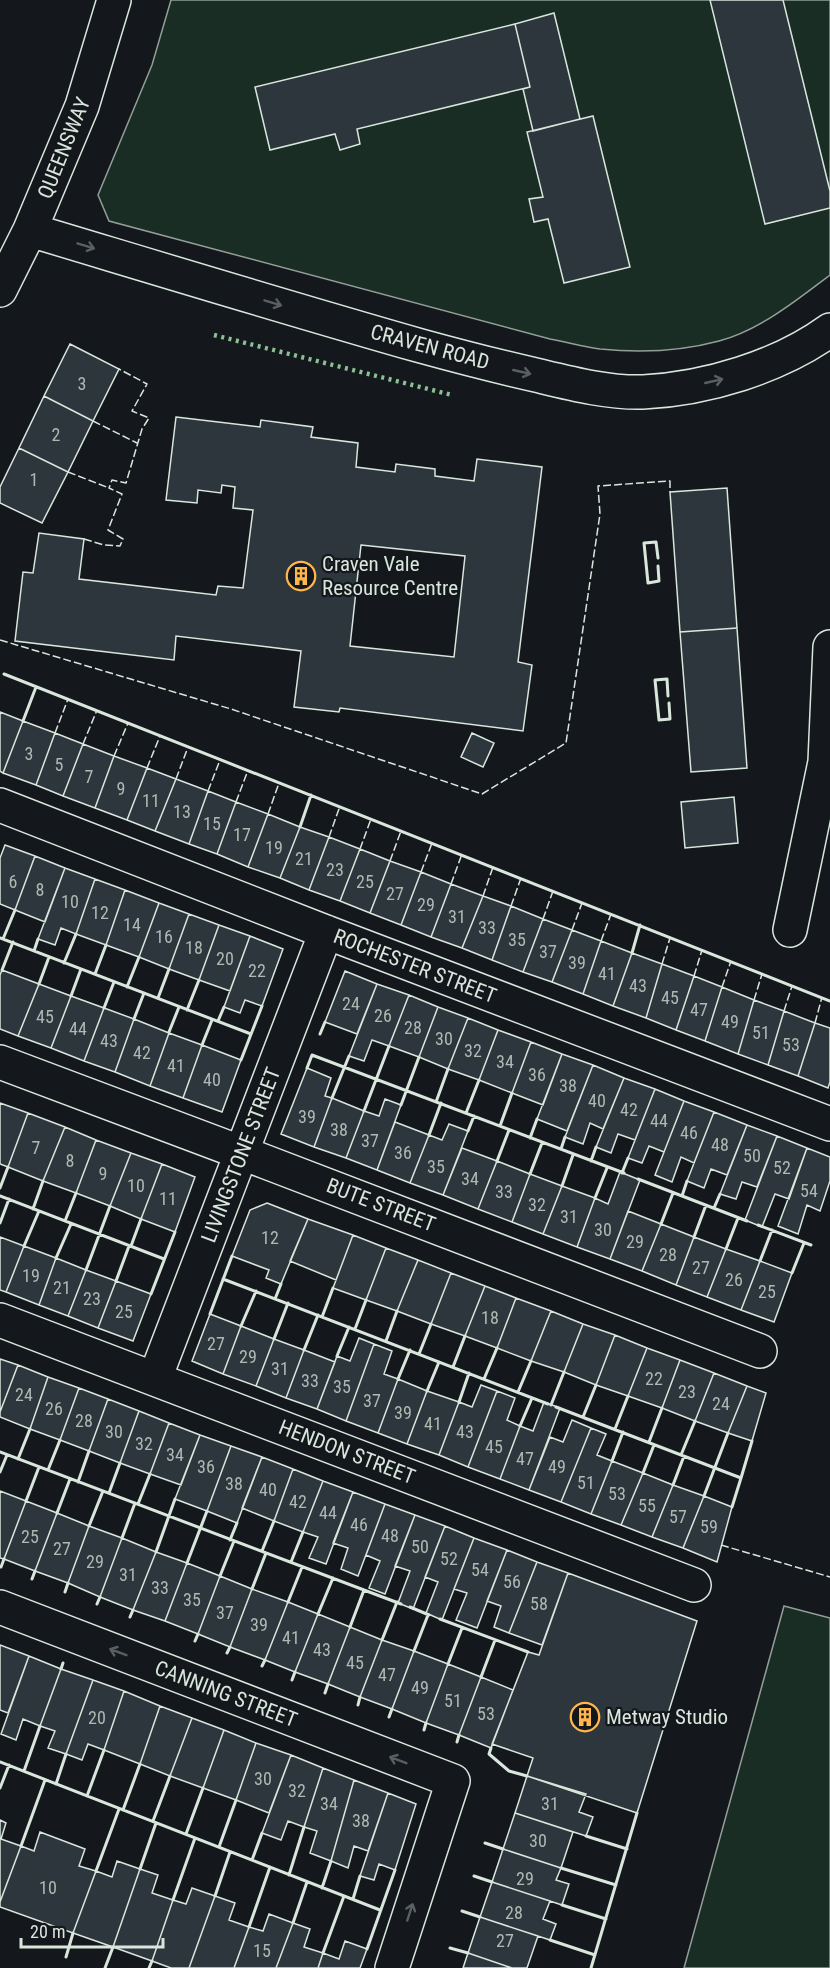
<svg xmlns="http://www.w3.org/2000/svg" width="830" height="1968" font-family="'Roboto Condensed',sans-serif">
<rect width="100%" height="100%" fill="#14181c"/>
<path fill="#1a2d24" stroke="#939e99" stroke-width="1.5" d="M171 0H830V275C797 300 760 330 719 341 682 351 639 353 600 349 584 347 567 342 550 339L109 221 98 195 152 65Z
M784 1606 830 1618V1968H684Z"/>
<path fill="#2c363c" stroke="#d8e6dc" stroke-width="1.5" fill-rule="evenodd" d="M710 0H783L830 191V208L765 224Z
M554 13 580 119 533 131 523 89 530 87 515 24Z
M515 24 530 87 357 129 360 144 340 150 335 134 270 150 255 87Z
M593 116 630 267 564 283 548 219 534 222 529 199 543 197 527 132Z
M70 344 119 369 93 421 44 396Z
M44 396 93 421 68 472 19 448Z
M176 417 260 427 261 420 313 427 311 437 358 443 356 467 395 472 396 464 435 469V476L474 481 477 459 542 467 518 662 532 665 523 731 340 708 339 712 294 707 301 651 176 636 174 660 15 641 23 572 33 573 39 533 84 539 79 579 216 595 218 586 243 588 253 510 233 508 235 487 222 485 221 493 198 490 197 503 166 500ZM361 545 465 556 454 657 350 646Z
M19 448 68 472 42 523 0 503V487Z
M727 488 737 628 680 632 670 492Z
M737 628 747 768 691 772 680 632Z
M0 712 23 721 3 773 0 771Z
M23 721 55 733 36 785 3 773Z
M55 733 83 744 63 796 36 785Z
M472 733 494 743 483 767 461 757Z
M83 744 114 756 95 808 63 796Z
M114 756 147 768 127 820 95 808Z
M147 768 176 779 155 831 127 820Z
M176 779 208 791 189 844 155 831Z
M208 791 236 802 217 854 189 844Z
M734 797 738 843 685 848 681 802Z
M236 802 268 814 248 867 217 854Z
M268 814 300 827 280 878 248 867Z
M300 827 329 837 309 890 280 878Z
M329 837 360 849 340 901 309 890Z
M5 845 35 856 15 910 0 904V858Z
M360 849 390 861 370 913 340 901Z
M35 856 65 868 45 922 15 910Z
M390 861 421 872 401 925 370 913Z
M65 868 95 879 76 934 61 928 55 945 38 939Z
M421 872 451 884 431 937 401 925Z
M95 879 125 890 106 945 76 934Z
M451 884 483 896 462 948 431 937Z
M125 890 159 903 139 957 106 945Z
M483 896 511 906 492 960 462 948Z
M159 903 189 914 169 969 139 957Z
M511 906 543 919 523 972 492 960Z
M189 914 219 925 199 980 169 969Z
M543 919 572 930 552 982 523 972Z
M219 925 250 936 230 991 199 980Z
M572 930 601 941 583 994 552 982Z
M250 936 283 949 262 1006 245 1000 240 1013 224 1007Z
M601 941 632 953 613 1006 583 994Z
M632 953 662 964 646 1018 613 1006Z
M662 964 694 976 676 1030 646 1018Z
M2 970 39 984 18 1036 0 1029V975Z
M345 971 377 984 357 1034 325 1022Z
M694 976 722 987 705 1041 676 1030Z
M39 984 71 996 51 1048 18 1036Z
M377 984 409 995 389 1046 372 1040 364 1061 349 1056Z
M722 987 754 1000 738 1054 705 1041Z
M409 995 438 1007 419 1057 389 1046Z
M71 996 104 1008 84 1061 51 1048Z
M754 1000 784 1011 768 1065 738 1054Z
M438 1007 468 1018 448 1069 419 1057Z
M104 1008 134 1019 115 1072 84 1061Z
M784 1011 815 1023 798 1076 768 1065Z
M468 1018 498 1030 479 1080 448 1069Z
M134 1019 169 1033 150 1086 115 1072Z
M815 1023 830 1028V1082L828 1088 798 1076Z
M498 1030 531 1042 512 1093 479 1080Z
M169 1033 202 1045 183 1098 150 1086Z
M531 1042 562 1054 543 1105 512 1093Z
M202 1045 241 1060 222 1112 183 1098Z
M562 1054 593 1065 567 1131 537 1119Z
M593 1065 624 1078 603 1129 590 1123 583 1144 565 1137Z
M307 1068 331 1078 325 1096 332 1098 314 1147 281 1134Z
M624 1078 655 1089 635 1140 618 1134 611 1153 596 1147Z
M655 1089 684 1101 664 1152 649 1146 642 1163 628 1158Z
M332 1098 364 1111 346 1158 314 1147Z
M385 1099 401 1105 377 1170 346 1158 364 1111 379 1116Z
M684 1101 714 1112 694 1163 681 1157 672 1182 655 1175Z
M0 1103 28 1113 8 1167 0 1164Z
M714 1112 747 1125 727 1175 711 1169 704 1188 687 1181Z
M28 1113 65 1127 43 1181 8 1167Z
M395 1122 429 1135 410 1183 377 1170Z
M449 1124 468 1131 443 1195 410 1183 429 1135 442 1140Z
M747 1125 777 1136 757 1187 742 1182 736 1199 720 1194Z
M65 1127 96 1140 76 1193 43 1181Z
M777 1136 807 1148 789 1199 775 1194 762 1227 745 1220Z
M96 1140 131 1153 110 1206 76 1193Z
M462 1148 497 1161 478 1209 443 1195Z
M807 1148 830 1157V1181L820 1211 807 1205 798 1234 778 1226Z
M131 1153 162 1164 141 1219 110 1206Z
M497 1161 530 1174 512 1222 478 1209Z
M162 1164 195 1177 175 1232 141 1219Z
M620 1172 640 1180 610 1259 577 1247 595 1198 608 1204Z
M530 1174 562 1186 543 1234 512 1222Z
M562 1186 595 1198 577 1247 543 1234Z
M267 1203 308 1219 281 1284 266 1278 269 1270 232 1256 250 1210Z
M628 1211 661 1224 642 1271 610 1259Z
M308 1219 353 1235 336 1280 290 1261Z
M661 1224 694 1237 676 1285 642 1271Z
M353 1235 386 1248 366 1300 333 1288Z
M0 1237 24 1246 6 1292 0 1290Z
M694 1237 726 1249 707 1297 676 1285Z
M24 1246 56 1258 39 1305 6 1292Z
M386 1248 418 1260 397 1311 366 1300Z
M726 1249 760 1261 741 1310 707 1297Z
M56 1258 86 1270 68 1316 39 1305Z
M418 1260 451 1273 431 1324 397 1311Z
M760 1261 792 1273 774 1322 741 1310Z
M86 1270 116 1281 98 1328 68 1316Z
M451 1273 485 1286 465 1336 431 1324Z
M116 1281 151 1294 133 1341 98 1328Z
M485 1286 516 1298 497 1348 465 1336Z
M516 1298 551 1311 531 1361 497 1348Z
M551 1311 583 1324 564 1372 531 1361Z
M210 1314 241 1326 223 1374 192 1361Z
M583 1324 615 1335 596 1385 564 1372Z
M241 1326 274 1339 256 1386 223 1374Z
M615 1335 647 1348 628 1396 596 1385Z
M359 1338 374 1344 346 1421 317 1409 337 1356 350 1361Z
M274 1339 304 1350 286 1398 256 1386Z
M374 1344 392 1351 384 1374 398 1379 378 1433 346 1421Z
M647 1348 680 1360 662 1408 628 1396Z
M304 1350 335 1362 317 1409 286 1398Z
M0 1359 18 1365 0 1412Z
M680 1360 714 1373 695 1421 662 1408Z
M18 1365 48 1377 30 1429 0 1417V1412Z
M714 1373 747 1386 728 1433 695 1421Z
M48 1377 79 1388 60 1440 30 1429Z
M398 1379 427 1391 407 1444 378 1433Z
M481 1385 497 1391 468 1467 439 1455 459 1402 472 1407Z
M747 1386 766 1393 752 1441 728 1433Z
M79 1388 108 1399 89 1451 60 1440Z
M427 1391 459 1402 439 1455 407 1444Z
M497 1391 515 1398 507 1420 520 1426 500 1479 468 1467Z
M108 1399 139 1411 120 1463 89 1451Z
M544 1402 560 1408 529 1490 500 1479 520 1426 533 1431Z
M139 1411 169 1423 150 1474 120 1463Z
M572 1420 591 1428 561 1502 529 1490 550 1437 563 1442Z
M169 1423 200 1435 181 1485 150 1474Z
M591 1428 606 1434 597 1455 612 1461 591 1514 561 1502Z
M200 1435 231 1446 207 1511 175 1499Z
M231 1446 262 1457 237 1523 207 1511Z
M262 1457 293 1469 274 1521 242 1508Z
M612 1461 643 1473 621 1525 591 1514Z
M293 1469 323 1481 303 1532 274 1521Z
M643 1473 673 1485 652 1537 621 1525Z
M323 1481 353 1492 326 1564 309 1558 318 1537 303 1532Z
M673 1485 704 1496 683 1548 652 1537Z
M0 1491 26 1501 4 1559 0 1558Z
M353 1492 385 1504 358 1576 341 1569 348 1548 333 1543Z
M704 1496 732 1507 717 1562 683 1548Z
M26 1501 57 1513 35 1571 4 1559Z
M385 1504 415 1515 385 1594 369 1588 380 1561 366 1555Z
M57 1513 89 1526 68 1583 35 1571Z
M415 1515 445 1526 413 1609 398 1603 410 1571 395 1566Z
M89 1526 122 1538 100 1597 68 1583Z
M445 1526 474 1538 442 1620 426 1613 438 1582 425 1577Z
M122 1538 156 1552 133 1610 100 1597Z
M474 1538 507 1550 477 1628 456 1620 467 1593 454 1589Z
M507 1550 537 1562 509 1633 494 1627 501 1606 487 1601Z
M156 1552 187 1563 165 1621 133 1610Z
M537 1562 568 1573 542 1645 509 1633Z
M187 1563 220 1576 198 1634 165 1621Z
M568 1573 697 1621 637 1813 527 1776 533 1758 492 1744 528 1652 539 1655Z
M220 1576 252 1589 230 1647 198 1634Z
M252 1589 288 1602 265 1660 230 1647Z
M288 1602 318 1614 295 1672 265 1660Z
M318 1614 350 1627 328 1684 295 1672Z
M350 1627 382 1640 360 1697 328 1684Z
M382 1640 414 1651 392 1709 360 1697Z
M0 1645 29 1656 8 1713 0 1710Z
M414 1651 448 1664 426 1723 392 1709Z
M29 1656 61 1669 40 1726 23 1719 16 1740 1 1734Z
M448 1664 481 1677 459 1735 426 1723Z
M61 1669 93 1680 66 1754 48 1748 55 1731 40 1726Z
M481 1677 513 1690 491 1748 459 1735Z
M93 1680 124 1691 104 1750 88 1744 82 1760 66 1754Z
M124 1691 160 1706 140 1764 104 1750Z
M160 1706 192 1718 170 1776 140 1764Z
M192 1718 224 1730 203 1788 170 1776Z
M224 1730 256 1743 236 1800 203 1788Z
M256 1743 291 1755 269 1813 236 1800Z
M291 1755 323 1768 304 1827 288 1821 281 1840 262 1833Z
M323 1768 354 1780 331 1861 310 1853 317 1831 304 1827Z
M527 1776 586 1794 579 1812 593 1817 586 1836 515 1813Z
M354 1780 388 1793 368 1851 354 1846 348 1868 331 1861Z
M388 1793 416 1804 395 1870 379 1864 374 1880 360 1876Z
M515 1813 573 1832 561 1868 503 1849Z
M0 1820 6 1823 1 1839 21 1846 0 1902Z
M40 1832 85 1849 79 1866 96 1871 73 1933 0 1907V1902L21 1846 34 1851Z
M503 1849 561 1868 556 1880 569 1884 562 1905 492 1882Z
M117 1861 140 1869 113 1947 73 1933 96 1871 112 1877Z
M140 1869 158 1875 152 1893 173 1900 152 1961 113 1947Z
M492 1882 550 1901 543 1919 556 1924 550 1940 480 1917Z
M192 1888 215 1896 189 1968H171L152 1961 173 1900 186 1904Z
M215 1896 235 1903 229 1920 249 1927 234 1968H189Z
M269 1914 293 1923 276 1968H234L249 1927 263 1931Z
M480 1917 538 1936 527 1968H512L468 1953Z
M293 1923 310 1929 304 1947 323 1953 318 1968H276Z
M345 1941 367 1949 360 1968H318L323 1953 339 1959Z
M468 1953 512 1968H463Z"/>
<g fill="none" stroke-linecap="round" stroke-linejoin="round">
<g stroke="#d8e6dc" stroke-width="36">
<path id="minor" d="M30 230C160 269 291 309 421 346 461 357 500 367 540 376 573 384 609 393 643 392 706 389 779 367 830 330
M0 290 30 230 82 106 114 0
M0 805 326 932 830 1124
M790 930 825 762 830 647
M0 1062 266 1162 760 1351
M0 1320 694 1585
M155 1378 326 932
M0 1607 453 1781 392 1968"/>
</g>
<use href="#minor" stroke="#14181c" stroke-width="33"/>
<path stroke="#8ac095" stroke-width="4.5" stroke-dasharray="3 4.5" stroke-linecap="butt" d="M214 335 452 395"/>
<path stroke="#d8e6dc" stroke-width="1.5" stroke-dasharray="8 3" stroke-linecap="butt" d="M93 421 137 443
M68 472 109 488
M84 539 104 545 120 546 123 539 108 530 122 494 109 488 112 480 126 483 142 429 149 418 132 411 147 384 119 369
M0 640 231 709 482 794 566 743 600 514 598 486 670 481V492
M55 733 68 699
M83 744 97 710
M114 756 128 723
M147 768 160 736
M176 779 188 747
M208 791 220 760
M236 802 248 770
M268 814 279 783
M329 837 340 806
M360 849 371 819
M390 861 401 831
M421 872 432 843
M451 884 462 854
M483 896 493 867
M511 906 521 878
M543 919 553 891
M572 930 582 903
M601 941 611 914
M662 964 670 938
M694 976 702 950
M722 987 731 961
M754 1000 762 974
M784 1011 792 986
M815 1023 822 997
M721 1545 830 1577"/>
<path stroke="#d8e6dc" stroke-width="3" d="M658 558 656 542 644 543 648 583 659 581 658 566
M4 674 830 1001
M668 696 667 679 655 680 659 720 670 719 669 703
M23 721 36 687
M300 827 311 795
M0 938 251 1034
M3 939 15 910
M34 951 38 939
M632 953 640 925
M64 963 76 934
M2 970 13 942
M95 974 106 945
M39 984 49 957
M127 987 139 957
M71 996 81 969
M158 998 169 969
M104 1008 114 982
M187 1010 199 980
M134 1019 144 993
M218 1021 224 1007
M169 1032 179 1007
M320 1034 325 1022
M202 1045 212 1020
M241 1060 262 1006
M307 1068 312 1055 624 1173
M332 1098 349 1056
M436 1102 448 1069
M401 1105 419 1057
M364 1111 389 1046
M466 1113 479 1080
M500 1126 512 1093
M468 1131 474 1116
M429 1135 441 1103
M530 1138 537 1119
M561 1149 565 1137
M497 1161 509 1130
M591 1161 596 1147
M622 1173 628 1158
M530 1174 542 1143
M638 1179 747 1221
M562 1186 573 1155
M0 1188 8 1167
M0 1196 164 1259
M682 1196 687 1181
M595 1198 607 1168
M714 1208 720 1194
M33 1209 43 1181
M65 1221 76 1193
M0 1223 9 1199
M661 1224 673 1193
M758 1225 811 1245
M694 1237 706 1205
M24 1246 39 1211
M131 1246 141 1219
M726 1249 738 1218
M56 1258 71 1224
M760 1261 772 1230
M86 1270 110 1206
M792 1273 804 1243
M223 1279 548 1404
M116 1281 129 1246
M151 1294 175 1232
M275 1299 281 1284
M210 1314 232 1256
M322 1317 333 1288
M241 1326 256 1291
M355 1329 366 1300
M274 1339 288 1303
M386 1341 397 1311
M304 1350 318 1315
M419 1354 431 1324
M337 1356 349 1327
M453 1367 465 1336
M398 1379 410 1350
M484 1379 497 1348
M427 1391 439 1362
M518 1392 531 1361
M459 1402 469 1373
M551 1405 564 1372
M556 1407 741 1478 752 1441
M583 1417 596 1385
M520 1426 532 1398
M615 1429 628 1396
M649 1442 662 1408
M0 1452 401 1604
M681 1455 695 1421
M18 1459 30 1429
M612 1461 623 1432
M48 1470 60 1440
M0 1472 7 1455
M643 1473 654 1445
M78 1482 89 1451
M673 1485 684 1456
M109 1493 120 1463
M704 1496 728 1433
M26 1501 39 1467
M138 1504 150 1474
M732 1507 741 1478
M57 1513 70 1479
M89 1526 103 1491
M122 1538 135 1503
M230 1540 237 1523
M262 1551 274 1521
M156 1552 175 1499
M291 1562 303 1532
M187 1563 207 1511
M1 1567 4 1559
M220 1576 234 1541
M32 1579 35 1571
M252 1589 266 1553
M65 1592 68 1583
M288 1602 302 1567
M97 1604 100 1597
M410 1607 429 1615
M318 1614 333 1578
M130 1617 133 1610
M440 1619 528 1652
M350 1627 364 1590
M382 1640 397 1602
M195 1641 198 1634
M414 1651 428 1615
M227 1653 230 1647
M448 1664 462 1628
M262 1666 265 1660
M61 1669 63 1663
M481 1677 495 1640
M292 1680 295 1672
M325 1693 328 1684
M358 1705 360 1697
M389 1717 392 1709
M424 1730 426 1723
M457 1742 459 1735
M491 1748 489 1754 509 1771 527 1776
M0 1762 380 1910
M24 1771 40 1726
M56 1784 66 1754
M0 1788 9 1765
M87 1796 104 1750
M123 1810 140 1764
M153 1821 170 1776
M186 1834 203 1788
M586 1836 627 1849
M485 1843 503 1849
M21 1846 45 1780
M219 1847 236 1800
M252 1860 262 1833
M561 1868 616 1885
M140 1869 156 1823
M96 1871 119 1809
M289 1875 304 1827
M474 1876 492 1882
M322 1888 331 1861
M215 1896 230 1852
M353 1899 360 1876
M173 1900 195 1838
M562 1905 606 1919
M462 1911 480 1917
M293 1923 307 1882
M249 1927 270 1867
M550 1940 595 1955
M450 1948 468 1953
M367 1949 395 1870
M323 1953 344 1896
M66 1957 73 1933
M105 1968 113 1947
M149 1968 152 1961
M591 1968 637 1813"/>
</g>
<defs><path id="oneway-shaft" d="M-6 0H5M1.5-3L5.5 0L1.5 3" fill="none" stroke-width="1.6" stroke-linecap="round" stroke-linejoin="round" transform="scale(1.5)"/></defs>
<g stroke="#59605f">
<use href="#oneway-shaft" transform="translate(86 246) rotate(17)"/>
<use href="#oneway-shaft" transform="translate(273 303) rotate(17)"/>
<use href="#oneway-shaft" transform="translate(522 372) rotate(13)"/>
<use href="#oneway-shaft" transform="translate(714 381) rotate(-13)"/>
<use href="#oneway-shaft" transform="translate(118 1652) rotate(-159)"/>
<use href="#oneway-shaft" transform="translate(398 1760) rotate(-159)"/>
<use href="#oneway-shaft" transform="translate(410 1912) rotate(-72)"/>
</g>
<defs>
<g id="building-ring" transform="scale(1.5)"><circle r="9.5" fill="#14181c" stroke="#ffb74d" stroke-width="1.5"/><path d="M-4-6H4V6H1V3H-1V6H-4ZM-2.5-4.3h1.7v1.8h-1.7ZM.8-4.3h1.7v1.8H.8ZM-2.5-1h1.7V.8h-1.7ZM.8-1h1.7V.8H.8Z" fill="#ffb74d"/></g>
</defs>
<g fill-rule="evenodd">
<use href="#building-ring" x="301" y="576"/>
<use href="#building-ring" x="585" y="1717"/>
</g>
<g text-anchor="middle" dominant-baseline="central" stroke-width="4.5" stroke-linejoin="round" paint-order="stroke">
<g font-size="18" fill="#adbab4">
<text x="82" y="383">3</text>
<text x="56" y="434">2</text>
<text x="34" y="479">1</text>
<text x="29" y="753">3</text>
<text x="59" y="764">5</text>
<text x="89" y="776">7</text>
<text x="121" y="788">9</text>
<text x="151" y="800">11</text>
<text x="182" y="811">13</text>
<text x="212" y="823">15</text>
<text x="242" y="834">17</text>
<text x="274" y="847">19</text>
<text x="304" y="858">21</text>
<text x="335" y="869">23</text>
<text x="13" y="881">6</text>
<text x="365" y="881">25</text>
<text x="40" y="889">8</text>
<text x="395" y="893">27</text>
<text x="70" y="901">10</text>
<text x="426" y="904">29</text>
<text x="100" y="912">12</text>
<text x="457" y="916">31</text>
<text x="132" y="924">14</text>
<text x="487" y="927">33</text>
<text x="164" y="936">16</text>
<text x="517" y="939">35</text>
<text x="194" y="947">18</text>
<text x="548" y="951">37</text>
<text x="225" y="958">20</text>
<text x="577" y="962">39</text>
<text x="257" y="970">22</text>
<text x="607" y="973">41</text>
<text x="638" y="985">43</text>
<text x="670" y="997">45</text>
<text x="351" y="1003">24</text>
<text x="699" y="1009">47</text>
<text x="383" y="1015">26</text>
<text x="45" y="1016">45</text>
<text x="730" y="1021">49</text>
<text x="413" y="1027">28</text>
<text x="78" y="1028">44</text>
<text x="761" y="1032">51</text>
<text x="444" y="1038">30</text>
<text x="109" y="1040">43</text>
<text x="791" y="1044">53</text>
<text x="473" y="1050">32</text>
<text x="142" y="1052">42</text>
<text x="505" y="1061">34</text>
<text x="176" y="1065">41</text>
<text x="537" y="1074">36</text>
<text x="212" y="1079">40</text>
<text x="568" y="1085">38</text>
<text x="597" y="1100">40</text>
<text x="629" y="1109">42</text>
<text x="307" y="1116">39</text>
<text x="659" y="1120">44</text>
<text x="339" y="1129">38</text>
<text x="689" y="1132">46</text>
<text x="370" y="1140">37</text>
<text x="720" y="1144">48</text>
<text x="36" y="1147">7</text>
<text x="403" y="1152">36</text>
<text x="752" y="1155">50</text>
<text x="70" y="1160">8</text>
<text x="436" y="1166">35</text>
<text x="782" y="1167">52</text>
<text x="103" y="1173">9</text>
<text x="470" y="1178">34</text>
<text x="136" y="1185">10</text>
<text x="809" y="1190">54</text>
<text x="504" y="1191">33</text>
<text x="168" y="1198">11</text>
<text x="537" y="1204">32</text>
<text x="569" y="1216">31</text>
<text x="603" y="1229">30</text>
<text x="270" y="1237">12</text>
<text x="635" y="1241">29</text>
<text x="668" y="1254">28</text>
<text x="701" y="1267">27</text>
<text x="31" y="1275">19</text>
<text x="734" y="1279">26</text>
<text x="62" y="1287">21</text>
<text x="767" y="1291">25</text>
<text x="92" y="1298">23</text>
<text x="124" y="1311">25</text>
<text x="490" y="1317">18</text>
<text x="216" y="1343">27</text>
<text x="248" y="1356">29</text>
<text x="280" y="1368">31</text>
<text x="654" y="1378">22</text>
<text x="310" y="1380">33</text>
<text x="342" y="1386">35</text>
<text x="687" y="1391">23</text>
<text x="24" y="1394">24</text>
<text x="372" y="1400">37</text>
<text x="721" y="1403">24</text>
<text x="54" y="1408">26</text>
<text x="403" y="1412">39</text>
<text x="84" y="1420">28</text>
<text x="433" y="1423">41</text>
<text x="114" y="1431">30</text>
<text x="465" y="1431">43</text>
<text x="144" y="1443">32</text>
<text x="494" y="1446">45</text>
<text x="175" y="1454">34</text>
<text x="525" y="1458">47</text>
<text x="206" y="1466">36</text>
<text x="557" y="1466">49</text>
<text x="586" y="1482">51</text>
<text x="234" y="1483">38</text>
<text x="268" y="1489">40</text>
<text x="617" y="1493">53</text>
<text x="298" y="1501">42</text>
<text x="647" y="1505">55</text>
<text x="328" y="1512">44</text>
<text x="678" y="1516">57</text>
<text x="359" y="1524">46</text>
<text x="709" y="1526">59</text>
<text x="390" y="1535">48</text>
<text x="30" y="1536">25</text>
<text x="420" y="1546">50</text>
<text x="62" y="1548">27</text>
<text x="449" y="1558">52</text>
<text x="95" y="1561">29</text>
<text x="480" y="1569">54</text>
<text x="128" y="1574">31</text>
<text x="512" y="1581">56</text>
<text x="160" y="1587">33</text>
<text x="192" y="1599">35</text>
<text x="539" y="1603">58</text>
<text x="225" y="1612">37</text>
<text x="259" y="1624">39</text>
<text x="291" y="1637">41</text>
<text x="322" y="1649">43</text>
<text x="355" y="1662">45</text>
<text x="387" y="1674">47</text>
<text x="420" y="1687">49</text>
<text x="453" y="1700">51</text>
<text x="486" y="1713">53</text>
<text x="97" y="1717">20</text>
<text x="263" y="1778">30</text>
<text x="297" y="1790">32</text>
<text x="329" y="1803">34</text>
<text x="550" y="1803">31</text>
<text x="361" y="1820">38</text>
<text x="538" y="1840">30</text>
<text x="525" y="1878">29</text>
<text x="48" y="1887">10</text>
<text x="514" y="1912">28</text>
<text x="505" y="1940">27</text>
<text x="262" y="1950">15</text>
</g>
<g font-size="21" fill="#d8e6dc" stroke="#14181c">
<text transform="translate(64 148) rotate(-68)">QUEENSWAY</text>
<text transform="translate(430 347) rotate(15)">CRAVEN ROAD</text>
<text transform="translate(415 966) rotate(21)">ROCHESTER STREET</text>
<text transform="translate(241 1155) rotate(-69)">LIVINGSTONE STREET</text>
<text transform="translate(381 1205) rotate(21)">BUTE STREET</text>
<text transform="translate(347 1452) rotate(21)">HENDON STREET</text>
<text transform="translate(226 1694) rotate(21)">CANNING STREET</text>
</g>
<g font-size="21" fill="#d8e6dc" stroke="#14181c" text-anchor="start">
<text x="322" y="564">Craven Vale<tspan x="322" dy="24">Resource Centre</tspan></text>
<text x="606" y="1717">Metway Studio</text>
</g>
</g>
<path d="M21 1938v9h142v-9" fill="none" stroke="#d8e6dc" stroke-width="3"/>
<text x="30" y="1938" font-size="18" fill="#d8e6dc" stroke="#14181c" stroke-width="4.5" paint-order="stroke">20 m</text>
</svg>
